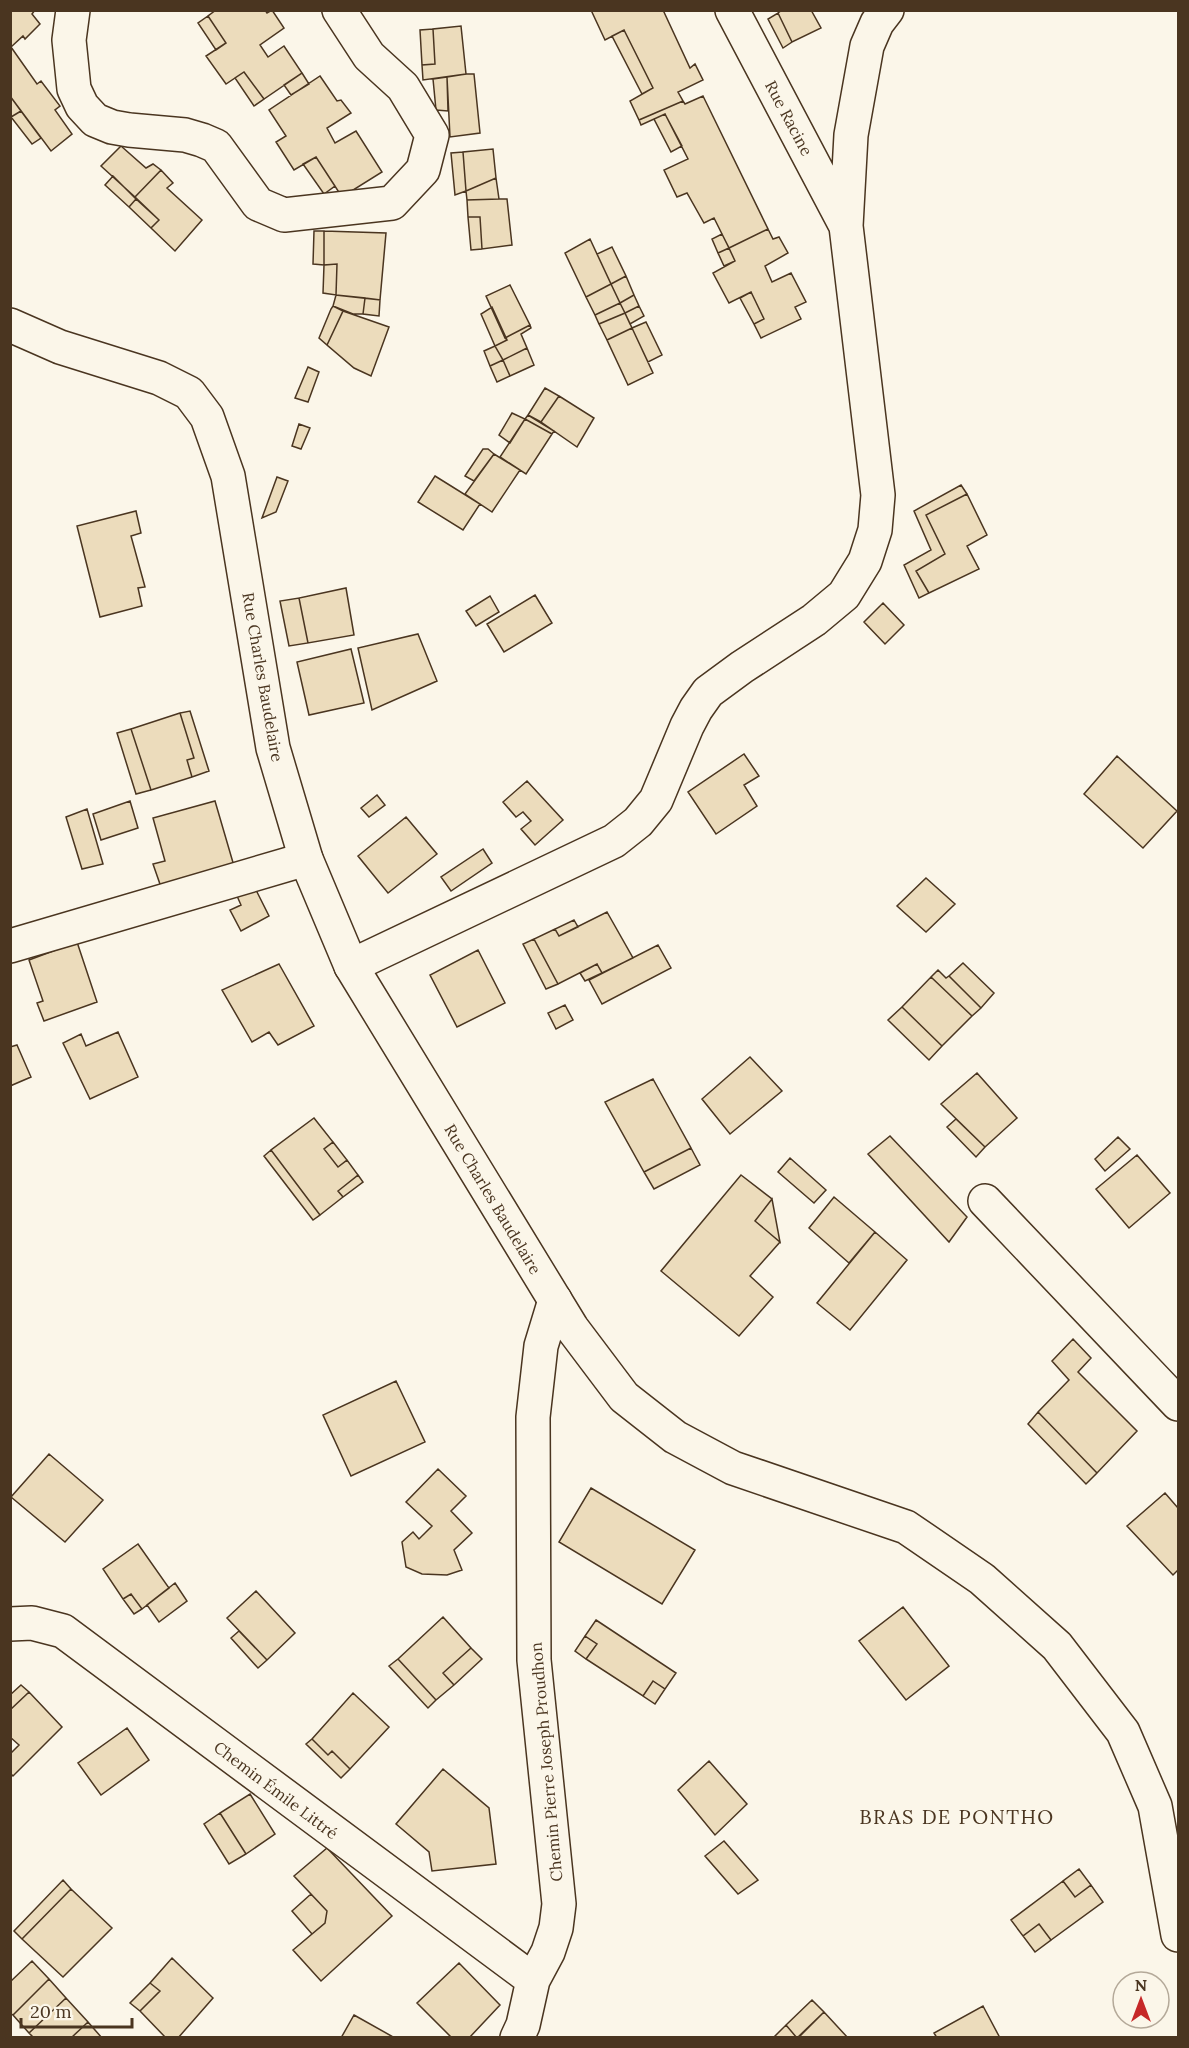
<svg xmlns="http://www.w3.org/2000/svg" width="1189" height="2048" font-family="Lora,serif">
<rect width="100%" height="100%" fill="#fbf6e9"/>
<path fill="#ecdcbc" stroke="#4a3520" stroke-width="1.5" d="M10 10H35L32 14 40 24 25 39 23 36 11 47 37 84 41 81 60 106 55 110 72 134 51 151 10 96Z
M216 10H265L267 13 272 10 284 28 260 45 268 57 284 46 302 73 264 99 244 72 226 84 206 56 226 43 208 16Z
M591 10H663L690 68 695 64 703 80 678 92 683 101 639 120 630 101 653 88 624 30 605 40Z
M782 10H811L821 28 792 42 778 13Z
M778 13 792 42 783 48 768 19Z
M208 16 226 43 216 50 198 23Z
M461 26 466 74 423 80 422 65 435 64 433 29Z
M433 29 435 64 422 65 420 30Z
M624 30 653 88 642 94 612 36Z
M244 72 264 99 254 106 235 78Z
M302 73 309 84 291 95 284 85Z
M466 74H474L480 133 450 137 447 77Z
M320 76 337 101 341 100 351 113 327 128 335 143 356 131 382 172 342 197 316 157 294 170 276 142 286 136 269 110Z
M447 77 448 111 436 110 433 79Z
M10 96 21 111 11 117 10 116Z
M703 96 768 229 729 248 714 218 704 223 687 193 677 197 664 170 688 159 665 114 641 125 639 120 683 101 685 104Z
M21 111 41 138 32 144 11 117Z
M665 114 682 146 671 152 654 119Z
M121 146 146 168 153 164 161 170 135 197 101 166Z
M493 149 496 178 466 191 463 152Z
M463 152 466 191 455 195 451 153Z
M316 157 335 186 324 194 303 164Z
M161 170 173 183 167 188 202 220 175 251 151 228 159 220 135 197Z
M113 176 136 199 129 207 105 185Z
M496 178 499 199 467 200 466 191Z
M136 199 159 220 151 228 129 207Z
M499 199H507L512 245 482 249 480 217H468L467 200Z
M468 217H480L482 249 471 250Z
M768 229 773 239 779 237 788 253 765 266 772 282 791 273 806 302 795 307 801 319 761 338 754 324 764 319 751 292 729 303 713 273 735 261 729 248Z
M314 231H324V265L313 264Z
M324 231 386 233 380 300 336 295 337 264 324 265Z
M722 234 729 248 718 253 712 239Z
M590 239 611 284 586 297 565 253Z
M612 247 626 276 611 284 597 254Z
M729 248 735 261 724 266 718 253Z
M337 264 336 295 323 293 324 265Z
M626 276 634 295 620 303 611 284Z
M611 284 620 303 595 315 586 297Z
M510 285 530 325 505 338 486 296Z
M751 292 764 319 754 324 740 298Z
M336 295 365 298 363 314H353L333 306Z
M634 295 639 306 625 313 620 303Z
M365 298 380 300 379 316 363 314Z
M620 303 625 313 599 324 595 315Z
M333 306 343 311 327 345 319 338 331 309Z
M639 306 644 316 630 324 625 313Z
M492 307 507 340 495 346 481 314Z
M343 311 389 327 371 376 354 368 327 345Z
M625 313 632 328 607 340 599 324Z
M646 322 662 355 648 362 632 328Z
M530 325 531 328 521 334 527 348 503 360 495 346 507 340 505 338Z
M632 328 653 373 628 385 607 340Z
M495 346 503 360 490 366 484 351Z
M527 348 534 365 510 376 503 360Z
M503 360 510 376 497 382 490 366Z
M308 367 319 372 308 402 295 398Z
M545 388 559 396 541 422 528 415Z
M559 396 594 418 577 447 541 422Z
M512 413 525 419 510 443 499 435Z
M528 415 554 431 552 434 525 419Z
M525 419 552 434 526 474 500 457Z
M299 424 310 428 301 449 292 446Z
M483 449H488L494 454 474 481 465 476Z
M494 454 520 470 492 512 465 494Z
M435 476 480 504 463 530 418 502Z
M277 477 288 481 276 512 262 518Z
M961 485 967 494 926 515 945 554 916 571 929 593 919 598 904 565 931 550 914 511Z
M967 494 987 535 967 546 979 569 929 593 916 571 945 554 926 515Z
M136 511 141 533 131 536 145 587 138 588 142 606 100 617 77 526Z
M346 588 354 635 308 643 299 598Z
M535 595 552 623 504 652 487 624Z
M490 596 499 612 476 626 466 611Z
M299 598 308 643 289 646 280 601Z
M883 603 904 625 885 644 864 622Z
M418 634 437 681 372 710 358 648Z
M351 649 364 703 309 715 297 662Z
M190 711 209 771 192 777 187 760 194 758 180 713Z
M180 713 194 758 187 760 192 777 151 790 131 729Z
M131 729 151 790 136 794 117 733Z
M744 754 759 776 744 785 757 806 716 834 688 792Z
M1117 756 1177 811 1143 848 1084 794Z
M527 781 563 820 535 845 521 829 531 821 523 812 516 817 503 802Z
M377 795 385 805 369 817 361 808Z
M130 801 138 828 101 840 93 814Z
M215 801 234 866 161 887 153 864 165 861 153 818Z
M87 809 103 864 82 869 66 817Z
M406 817 437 854 388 893 358 856Z
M483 849 492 863 451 891 441 877Z
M926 878 955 904 926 932 897 906Z
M255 888 269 916 241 931 230 910 241 905 237 896Z
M607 912 633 958 602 973 597 964 558 984 534 939 555 929 559 936Z
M574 920 578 927 559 936 555 929Z
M534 939 558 984 546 989 523 944Z
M77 942 97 1002 44 1021 37 1003 43 1001 29 960Z
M658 945 671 968 602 1004 589 980Z
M478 950 505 1003 457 1027 430 975Z
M963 963 994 993 981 1008 949 976Z
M279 964 314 1026 278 1045 269 1032 252 1042 222 990Z
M597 964 602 973 585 981 580 973Z
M938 970 946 978 949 976 981 1008 972 1016 931 977Z
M931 977 972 1016 942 1046 902 1007Z
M565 1005 573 1020 556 1029 548 1013Z
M902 1007 942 1046 929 1060 888 1020Z
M118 1032 138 1077 90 1099 63 1043 81 1034 86 1046Z
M17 1045 31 1077 10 1086V1047Z
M750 1057 782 1091 730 1134 702 1099Z
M977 1073 1017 1118 985 1147 941 1104Z
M653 1079 691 1148 644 1172 605 1102Z
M314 1118 333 1142 324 1149 338 1167 347 1160 358 1175 338 1191 343 1197 320 1215 271 1150Z
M956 1119 985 1147 976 1157 947 1127Z
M890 1136 967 1217 949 1242 868 1154Z
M1118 1137 1130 1149 1105 1171 1095 1159Z
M333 1142 347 1160 338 1167 324 1149Z
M691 1148 700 1165 654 1189 644 1172Z
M271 1150 320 1215 313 1220 264 1156Z
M1137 1155 1170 1193 1129 1228 1096 1189Z
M790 1158 826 1190 814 1203 778 1172Z
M358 1175 363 1182 343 1197 338 1191Z
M741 1175 772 1199 755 1221 780 1242 750 1276 773 1297 739 1336 661 1271Z
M834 1197 875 1232 849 1263 809 1228Z
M772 1199 780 1242 755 1221Z
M875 1232 907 1260 850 1330 817 1303Z
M1073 1339 1091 1358 1078 1372 1137 1431 1097 1473 1038 1412 1069 1380 1052 1361Z
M396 1381 425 1442 351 1476 323 1415Z
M1038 1412 1097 1473 1086 1484 1028 1424Z
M49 1454 103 1500 65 1542 11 1497Z
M438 1469 466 1496 451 1511 472 1533 454 1550 462 1570 447 1575 422 1574 406 1567 402 1542 413 1532 419 1539 432 1526 406 1502Z
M591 1488 695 1550 662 1604 559 1542Z
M1165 1493 1178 1508V1570L1173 1575 1127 1526Z
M138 1544 169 1588 142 1609 131 1594 123 1599 103 1569Z
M175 1583 187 1601 159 1622 147 1605Z
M256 1591 295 1633 267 1660 227 1618Z
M131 1594 142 1609 134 1614 123 1599Z
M903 1607 949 1666 906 1700 859 1641Z
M443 1617 471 1648 443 1673 454 1685 436 1700 398 1659Z
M596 1620 676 1673 665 1689 653 1681 643 1696 586 1659 597 1644 585 1636Z
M239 1631 267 1660 258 1668 231 1638Z
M585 1636 597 1644 586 1659 575 1651Z
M471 1648 482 1659 454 1685 443 1673Z
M398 1659 436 1700 428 1708 389 1666Z
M653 1681 665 1689 655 1704 643 1696Z
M21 1685 29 1692 10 1710V1695Z
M29 1692 62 1727 13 1776 10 1773V1754L19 1745 10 1737V1710Z
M353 1693 389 1727 350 1769 332 1751 328 1755 312 1739Z
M127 1728 149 1760 101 1795 78 1763Z
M312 1739 328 1755 332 1751 350 1769 341 1778 306 1744Z
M709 1761 747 1804 715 1835 678 1790Z
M443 1769 489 1808 496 1864 432 1871 429 1852 396 1824Z
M250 1794 275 1834 246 1854 220 1813Z
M220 1813 246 1854 229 1864 204 1824Z
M724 1841 758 1880 738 1894 705 1856Z
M327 1848 392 1916 321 1981 293 1950 325 1923 327 1911 294 1876Z
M1079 1869 1091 1885 1075 1897 1063 1881Z
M63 1880 71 1889 22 1939 14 1931Z
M1063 1881 1075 1897 1091 1885 1103 1902 1051 1940 1039 1924 1023 1936 1011 1920Z
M71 1889 112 1928 63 1977 22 1939Z
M311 1894 327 1911 325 1923 312 1934 292 1911Z
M1039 1924 1051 1940 1035 1952 1023 1936Z
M172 1958 213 1998 178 2038H166L140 2011 160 1991 150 1983Z
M32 1961 49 1979 13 2015 10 2013V1982Z
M459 1963 500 2005 469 2038H452L417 2003Z
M49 1979 66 1998 29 2033 13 2015Z
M150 1983 160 1991 140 2011 130 2003Z
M66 1998 88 2022 71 2038H34L29 2033Z
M812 2000 824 2012 797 2038 786 2025Z
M983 2006 1000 2038H937L934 2033Z
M824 2012 848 2038H798Z
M354 2015 395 2038H341Z
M88 2022 102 2038H71Z
M786 2025 797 2038H773Z"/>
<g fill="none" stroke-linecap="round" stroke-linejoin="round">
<g stroke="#4a3520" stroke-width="36">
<path id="street" d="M73 10 69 40 74 89 82 106 95 120 112 127 129 130 185 135 202 140 216 146 258 204 284 215 392 203 423 170 432 135 403 87 369 56 339 10
M732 10 846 226
M10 946 306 859
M351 966 614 841 638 822 656 800 687 726 696 709 708 692 742 667 814 620 844 595 865 561 875 530 878 495 846 226 851 135 867 46 877 23 887 10
M985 1201 1178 1404
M10 1624 32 1623 63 1631 533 1980
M517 2038 523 2025 533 1980 548 1952 556 1928 559 1904 534 1660 533 1417 541 1346 555 1300"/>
</g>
<g stroke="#4a3520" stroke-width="36">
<path id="secondary" d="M10 325 60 347 159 378 189 393 207 417 228 476 273 748 306 859 351 966 572 1328 624 1397 675 1437 733 1468 906 1527 982 1579 1057 1646 1123 1732 1155 1806 1178 1935"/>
</g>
<use href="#street" stroke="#fbf6e9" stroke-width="33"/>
<use href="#secondary" stroke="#fbf6e9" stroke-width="33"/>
</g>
<g text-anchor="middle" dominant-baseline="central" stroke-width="4.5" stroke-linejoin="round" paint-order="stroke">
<g font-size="16" fill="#4a3520" stroke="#fbf6e9">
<text transform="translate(789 118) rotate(62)">Rue Racine</text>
<text transform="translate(263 677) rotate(80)">Rue Charles Baudelaire</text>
<text transform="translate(493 1199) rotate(59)">Rue Charles Baudelaire</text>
<text transform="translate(546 1762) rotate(-95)">Chemin Pierre Joseph Proudhon</text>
<text transform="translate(276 1790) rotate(37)">Chemin Émile Littré</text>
</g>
<g font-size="20" letter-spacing="1.5" fill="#4a3520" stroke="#fbf6e9">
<text x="957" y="1816">BRAS DE PONTHO</text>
</g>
</g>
<rect width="1189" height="2048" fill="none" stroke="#4a3520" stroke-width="24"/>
<g transform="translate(1141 2000)"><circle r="28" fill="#fbf6e9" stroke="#b4a999" stroke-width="1.5"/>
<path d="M0-4.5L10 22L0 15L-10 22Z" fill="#c62828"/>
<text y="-9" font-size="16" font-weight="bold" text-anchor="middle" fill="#4a3520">N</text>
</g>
<path d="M21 2018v9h111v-9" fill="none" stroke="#4a3520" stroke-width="3"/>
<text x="30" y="2018" font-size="18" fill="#4a3520" stroke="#fbf6e9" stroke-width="4.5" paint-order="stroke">20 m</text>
</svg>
